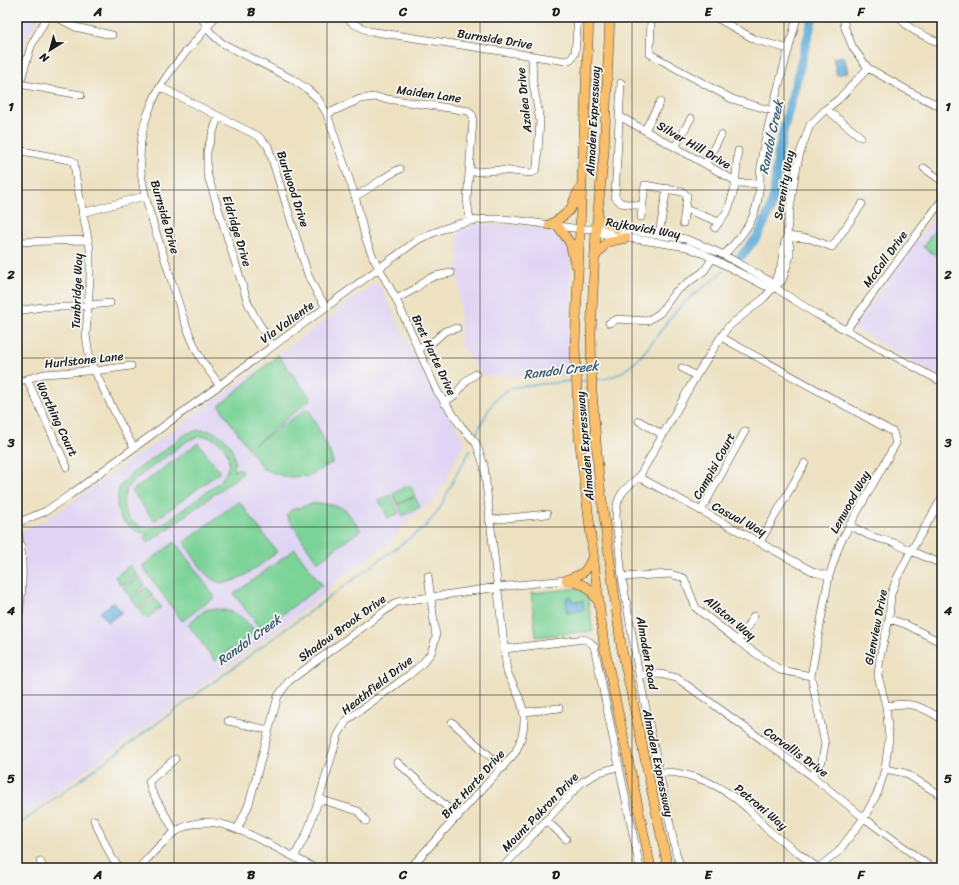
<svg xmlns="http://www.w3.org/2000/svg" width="959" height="885" font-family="Sriracha,sans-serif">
<rect width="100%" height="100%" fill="#f6f6f2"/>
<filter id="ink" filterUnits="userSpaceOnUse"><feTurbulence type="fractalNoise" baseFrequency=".025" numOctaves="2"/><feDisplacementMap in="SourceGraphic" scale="8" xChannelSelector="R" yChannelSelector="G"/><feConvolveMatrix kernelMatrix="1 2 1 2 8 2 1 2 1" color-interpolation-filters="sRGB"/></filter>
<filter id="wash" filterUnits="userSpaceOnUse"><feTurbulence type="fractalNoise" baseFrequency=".012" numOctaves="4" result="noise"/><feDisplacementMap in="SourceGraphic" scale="16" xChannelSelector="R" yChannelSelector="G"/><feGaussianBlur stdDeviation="0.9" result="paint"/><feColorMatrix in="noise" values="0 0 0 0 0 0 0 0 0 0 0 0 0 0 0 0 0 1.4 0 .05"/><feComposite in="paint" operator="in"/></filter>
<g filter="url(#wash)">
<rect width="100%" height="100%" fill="#ede1c1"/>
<path fill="#e0d4f4" d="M17 17H39L27 37 17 66Z
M942 206V378L854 328Z
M477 224 526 226 570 232 572 375 483 376 461 345 458 231Z
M377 283 380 285 418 364 465 441 436 499 407 520 390 543 328 587V590L329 592 17 821V634L21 603 25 549 22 535 23 530 51 517 278 355 372 285Z"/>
<path fill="#7bd398" stroke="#4c785a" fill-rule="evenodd" d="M942 219V259L923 247Z
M278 355 311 399 254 445 308 408 329 450 333 462 310 476 286 477 263 469 219 406Z
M199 430C223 429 238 448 234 471L239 468 243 473 148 543 144 538 149 534 136 531 123 521 120 516 117 505 119 488 130 475 183 436 188 433ZM200 436C227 436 239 465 218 483 205 493 192 503 178 513 172 517 165 524 158 526 129 535 111 500 134 480L187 441Z
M198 443 220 472 154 521 132 491Z
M410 485 415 496 397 504 393 493Z
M390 495 399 513 388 518 379 500Z
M415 497 420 507 403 516 398 505Z
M239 501 277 552C262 562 231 593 212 579 202 572 191 553 184 542Z
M312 504H329L345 509 361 530 317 562 286 515 291 510Z
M175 542 215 597 182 621 142 566Z
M295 549 322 585 261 630 234 594Z
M130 565 137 574 122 586 115 577Z
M138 576 145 585 130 597 123 588Z
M147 587 153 596 138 608 131 598Z
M579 588 587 593 593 631 536 637 531 593Z
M154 598 161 607 146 619 139 610Z
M210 609C231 609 243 615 256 632L215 661 188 624 205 610Z"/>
<path fill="#5faad7" stroke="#3e637a" d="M844 56 848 72 837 75 833 58Z
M571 597 573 602 583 601 584 610 567 613 566 598Z
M114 602 122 612 108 623 100 612Z"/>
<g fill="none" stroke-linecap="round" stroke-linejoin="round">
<path stroke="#5faad7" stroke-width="1.5" d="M596 380C637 377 653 337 677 310 690 296 709 284 724 271
M580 381H588
M477 433C486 415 493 394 514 387L572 381
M17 826 425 527 440 508 456 475 470 451"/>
<path stroke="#5faad7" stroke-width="9" d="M741 256 758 236 770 210 774 195 778 156 785 124 813 17"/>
</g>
</g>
<g filter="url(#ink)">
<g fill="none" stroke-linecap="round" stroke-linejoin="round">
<g stroke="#3b3a35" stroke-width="8">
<path id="minor" d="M56 17 75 27 112 35
M201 17 211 33 222 43 292 79 307 89 318 99 327 114 355 196 365 237 373 257 396 299 437 391 461 426 476 443 484 465 507 672C523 704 532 719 515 753L410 868
M215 17C200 38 181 55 167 76 158 88 152 102 147 116 128 167 153 221 168 269 177 298 185 328 199 355 204 365 213 375 219 385
M346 17 354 24 369 31 566 61 571 59 575 53 578 17
M651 17 650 54 732 99 773 111
M715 17 756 40 789 49
M843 17 845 28 853 48 868 68 914 94 942 107
M900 17C908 31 928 37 942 44
M621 83 615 197 621 203 642 206
M19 84 81 95
M160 87 258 136 268 146 308 275 317 293 326 307
M17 93 31 46 47 17
M826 109 861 137
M327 114 360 99 374 97 469 111 473 116V120L467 200 470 220
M619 116 739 183 760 184
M218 117 207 151V173L248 303 255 317 273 346
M645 130 660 102
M675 147 691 118
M17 149 22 151 70 160 74 162 76 178 90 249V278L86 335 89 355 92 365 110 403 126 434 134 447
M705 164 721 135
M924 168 942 181
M469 171 475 172 500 170 532 173 535 171 537 167 540 121 533 83 532 56
M355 196C371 189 384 176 400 169
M685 209 719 222
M82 213 145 196
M641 217 645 185 683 192 687 196 683 223
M17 224 18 242
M715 228 728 210 735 187 738 151
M596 230 603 234 687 247 704 254 765 286 774 287
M659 234 667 188
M787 236 811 239 832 247 862 204
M17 242 88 240
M724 255C733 245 744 234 750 222 763 199 758 174 763 150 772 105 786 61 797 17
M774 287 776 278 781 266 784 246 787 236 788 223 795 175 800 153 810 125 826 109 839 99 868 68
M396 299 415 289 426 280 435 276 451 273
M17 311 42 307H71L110 303
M609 323 618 319 647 321 660 313 675 292 704 271 712 259
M846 330 942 200
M721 337 893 432 896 443 840 543 829 576 811 676 825 744 822 761 812 776
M418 348 434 341 445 331 457 328
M682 368 696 376
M27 379 67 467
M17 382 44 374 102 370 131 366
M444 403 455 395 467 380 476 374
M639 421 663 435
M639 477 814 572 829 576
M701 511 745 431
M489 520 547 514
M17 523 46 511 71 494 419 239C456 222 481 215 522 221 543 223 585 233 604 227L686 239 699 244 724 255 768 280 774 287 816 314 942 382
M849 525 870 536 895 543 911 551 942 564
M17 527C25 559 23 594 17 627
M760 542 805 463
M622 577 670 574 684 578 696 608 738 641 780 670 811 676
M889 619 905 624 942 643
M738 641 754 616
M505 649 584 639 590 642 594 646 640 868
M639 675 660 674 677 678 812 776 864 818 932 868
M886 706C912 701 920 706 942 719
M525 712 559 708
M228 721 269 730
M452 722 503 768
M175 759 149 781 151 790 175 832
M397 762 458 817
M885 769 905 773 939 794
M659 772C692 771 724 786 748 809 755 815 760 823 767 829 783 842 801 855 818 868
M319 799 358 811 366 821
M94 820 112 858 120 868
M546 820 566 839
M238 828 249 804 278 696 289 681 397 602 498 587 566 580
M294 857 307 833 319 799 338 735 347 720 409 675 421 665 431 653 436 637 428 576
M40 861 43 868
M139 868C150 856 161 843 174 833 205 810 239 829 269 844 284 852 300 860 315 868
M502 868 582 782 600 772 618 767
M681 868 676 853 639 675 622 577 616 517C616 496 623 490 639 477L696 376 721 337 728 327 763 299 774 287 782 281 790 256V247L787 236
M818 868 838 852 864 818 878 792 885 769 889 738 886 706 878 676 880 657 889 619 891 594 897 578 911 551 942 498"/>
</g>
<g stroke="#3b3a35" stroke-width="10">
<path id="major" d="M589 17 575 346 579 436 604 645 651 868
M610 17 604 152 596 230 591 333 592 391 599 478 621 645 668 868
M598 219 612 225 617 229
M549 225C557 220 568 215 572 206 575 199 575 193 582 187
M558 226 570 243 575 264
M595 257 607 242 626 238
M566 580C584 586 586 582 597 600
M566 580C583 573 584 576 592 558"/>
</g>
<use href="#minor" stroke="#fff" stroke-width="7"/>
<use href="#major" stroke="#f9bf6c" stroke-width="9"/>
</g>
</g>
<path fill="none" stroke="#1c1c1c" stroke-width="1" stroke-opacity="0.55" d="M174 17V868M327 17V868M480 17V868M632 17V868M784 17V868M17 190H942M17 358H942M17 527H942M17 695H942"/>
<g text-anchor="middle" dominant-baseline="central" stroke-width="3.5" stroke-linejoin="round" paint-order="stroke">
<g font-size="12" fill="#1c1c1c" stroke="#f6f6f2">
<text transform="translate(495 39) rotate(9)">Burnside Drive</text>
<text transform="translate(429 94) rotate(8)">Maiden Lane</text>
<text transform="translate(524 100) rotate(-96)">Azalea Drive</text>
<text transform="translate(593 121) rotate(-87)">Almaden Expressway</text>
<text transform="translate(694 145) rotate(30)">Silver Hill Drive</text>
<text transform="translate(784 185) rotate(-80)">Serenity Way</text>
<text transform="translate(293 189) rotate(72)">Burlwood Drive</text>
<text transform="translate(165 217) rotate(74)">Burnside Drive</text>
<text transform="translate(643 228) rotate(10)">Rajkovich Way</text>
<text transform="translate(237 231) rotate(73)">Eldridge Drive</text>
<text transform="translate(885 259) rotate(-54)">McCall Drive</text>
<text transform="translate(77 291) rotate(-88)">Tunbridge Way</text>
<text transform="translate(287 322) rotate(-36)">Via Valiente</text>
<text transform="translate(434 355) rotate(65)">Bret Harte Drive</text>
<text transform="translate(84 360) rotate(-6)">Hurlstone Lane</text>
<text transform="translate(57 419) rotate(65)">Worthing Court</text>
<text transform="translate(585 446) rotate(-95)">Almaden Expressway</text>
<text transform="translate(714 466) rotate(-61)">Campisi Court</text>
<text transform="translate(850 502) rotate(-61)">Lenwood Way</text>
<text transform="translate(739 519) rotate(28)">Casual Way</text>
<text transform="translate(730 618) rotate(39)">Allston Way</text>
<text transform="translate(876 627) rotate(-79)">Glenview Drive</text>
<text transform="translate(342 628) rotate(-36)">Shadow Brook Drive</text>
<text transform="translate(647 653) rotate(80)">Almaden Road</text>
<text transform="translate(377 685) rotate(-38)">Heathfield Drive</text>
<text transform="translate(796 752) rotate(36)">Corvallis Drive</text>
<text transform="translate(658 763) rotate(78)">Almaden Expressway</text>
<text transform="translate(473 784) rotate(-48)">Bret Harte Drive</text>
<text transform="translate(761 807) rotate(40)">Petroni Way</text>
<text transform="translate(540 812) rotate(-46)">Mount Pakron Drive</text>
</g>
<g font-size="13" font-style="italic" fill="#3a5c70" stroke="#f6f6f2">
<text transform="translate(771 137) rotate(-78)">Randol Creek</text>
<text transform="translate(561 370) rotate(-7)">Randol Creek</text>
<text transform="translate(249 640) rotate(-36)">Randol Creek</text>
</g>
</g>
<rect width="959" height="885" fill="none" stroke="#f6f6f2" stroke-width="44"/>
<g transform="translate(50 50) rotate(217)" stroke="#f6f6f2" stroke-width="3" paint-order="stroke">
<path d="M0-3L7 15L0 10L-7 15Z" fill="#1c1c1c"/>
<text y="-6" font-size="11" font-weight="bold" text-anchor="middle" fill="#1c1c1c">N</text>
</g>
<rect x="22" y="22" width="915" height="841" fill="none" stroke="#1c1c1c" stroke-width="1.5"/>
<g font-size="13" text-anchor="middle" font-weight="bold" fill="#1c1c1c">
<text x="98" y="16">A</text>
<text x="251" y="16">B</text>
<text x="403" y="16">C</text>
<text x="556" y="16">D</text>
<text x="708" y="16">E</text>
<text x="861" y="16">F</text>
<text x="11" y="111">1</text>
<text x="948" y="111">1</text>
<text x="11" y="279">2</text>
<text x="948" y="279">2</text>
<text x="11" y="447">3</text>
<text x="948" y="447">3</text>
<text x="11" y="615">4</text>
<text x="948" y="615">4</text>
<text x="11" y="783">5</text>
<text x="948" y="783">5</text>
<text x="98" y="879">A</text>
<text x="251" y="879">B</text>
<text x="403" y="879">C</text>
<text x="556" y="879">D</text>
<text x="708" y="879">E</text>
<text x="861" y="879">F</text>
</g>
</svg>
